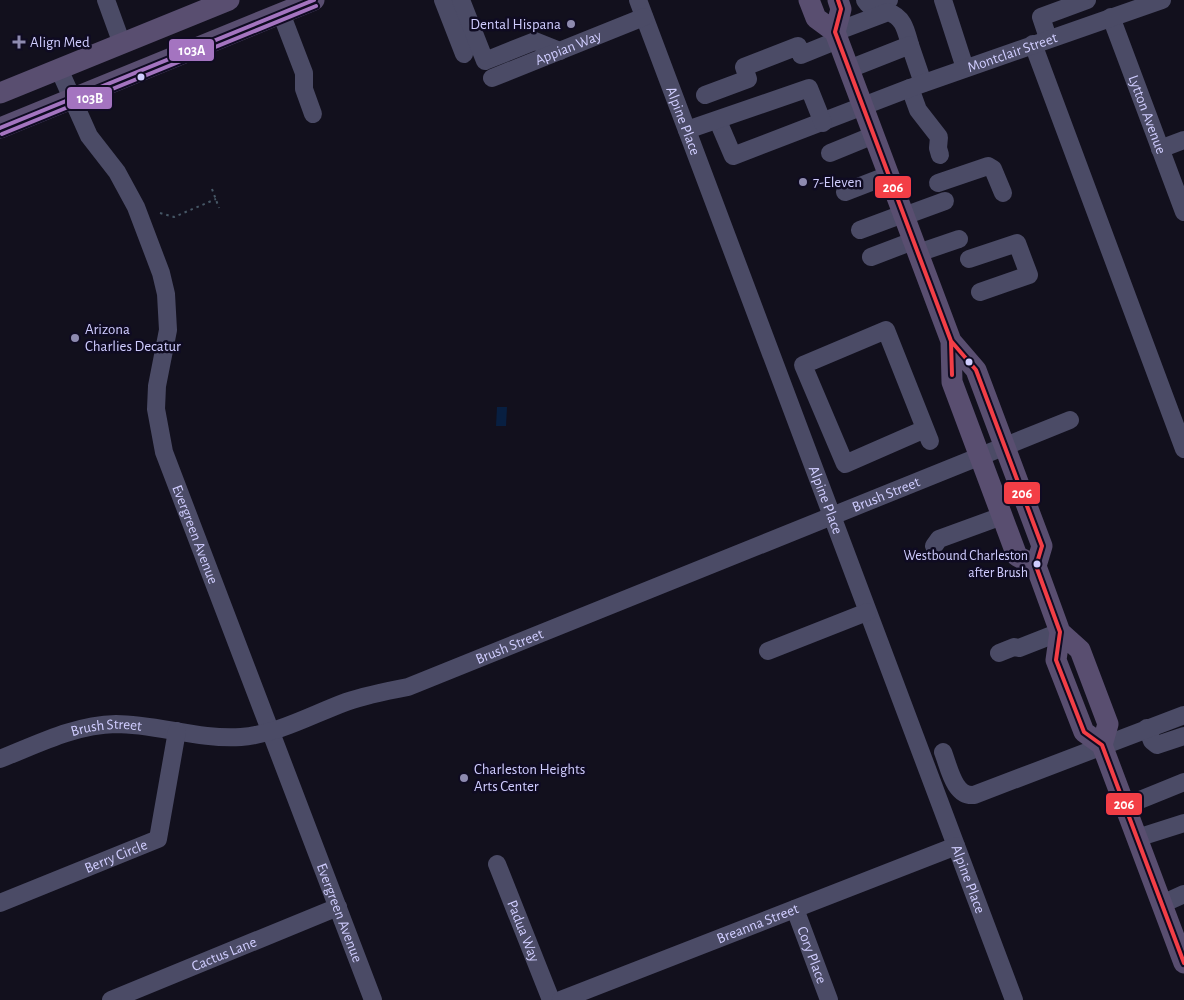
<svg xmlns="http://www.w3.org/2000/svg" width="1184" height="1000" font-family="'Alegreya Sans',sans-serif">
<rect width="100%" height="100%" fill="#12101d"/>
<path fill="#081f41" d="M497 407H507L506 426H496Z"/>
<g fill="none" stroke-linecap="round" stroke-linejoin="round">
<path stroke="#465766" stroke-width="2" stroke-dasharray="2.5 4" stroke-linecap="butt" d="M212 189 219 208
M160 213 174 217 216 199"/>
<g stroke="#4b4b66" stroke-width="18">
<path d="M106 0 122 44"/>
<path d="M443 0 464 54"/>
<path d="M461 0 485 61 535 41 560 51"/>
<path id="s1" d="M638 0 1014 1000"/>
<path d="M865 0 868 4 874 5 889 0"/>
<path d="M943 0 965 68"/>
<path d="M281 13 304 73V89L313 114"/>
<path id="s2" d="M1111 17 1184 212"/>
<path d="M835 32 888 12C904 17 906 31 910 45"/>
<path d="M1048 38 1041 17 1087 0"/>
<path d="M1033 44 1184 449"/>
<path id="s3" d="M59 69 89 136 117 172 136 207 161 273 166 294 168 330 157 386 156 409 164 452 373 1000"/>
<path d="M849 69 910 45 923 83"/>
<path id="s4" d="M492 78 644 17"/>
<path d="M910 88 918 110 939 137 938 148 940 155"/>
<path d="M705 95 748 79 744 67 798 46 801 55 838 40"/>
<path id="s5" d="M718 121 733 156 910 88 1162 0"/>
<path d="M687 130 809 88 823 123"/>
<path d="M1160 149 1184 140"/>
<path d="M830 153 874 135"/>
<path d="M938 183 988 166 993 169 1003 193"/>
<path d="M845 192 889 175"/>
<path d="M904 216 945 201"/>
<path d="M860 230 903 214"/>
<path d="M918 253 959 239"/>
<path d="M871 257 913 241"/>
<path d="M969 259 1017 243 1029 275 980 292"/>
<path d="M925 429 845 464 803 365 886 330 930 441"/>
<path d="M934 546 939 539 1002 516"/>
<path d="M768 651 867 612"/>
<path d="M999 653 1014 647 1019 648 1060 632"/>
<path d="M1147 728 1152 741 1157 745 1184 736"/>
<path d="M943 752C949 767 954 797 974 795L1184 715"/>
<path id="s6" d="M0 759C38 744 74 725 116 724 157 724 199 740 241 737 278 734 311 715 346 702 366 695 387 691 408 687L1070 420"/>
<path d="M1125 806 1184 782"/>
<path d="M1137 838 1184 823"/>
<path id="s7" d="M497 864 551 1000"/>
<path id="s8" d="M0 903 158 839 177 731"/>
<path d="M1162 904 1184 894"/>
<path id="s9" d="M795 909 829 1000"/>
<path id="s10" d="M111 1000 338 907"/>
<path id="s11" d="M561 1000 956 846"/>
</g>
<path stroke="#594e70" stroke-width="21" d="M809 0 816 18 835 32
M838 0 841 9 835 32 951 341 952 382 1017 556 1036 566
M0 93 229 0
M0 128 314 0
M951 341 976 370 1042 546 1036 566 1060 632 1056 660 1084 732 1102 745 1184 963
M1060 632 1080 650 1108 724 1102 745"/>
<g stroke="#0f0b22" stroke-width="8">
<path id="bus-1" d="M838 0 841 9 835 32 951 341 952 375
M951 341 976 370 1042 546 1036 566 1060 632 1056 660 1084 732 1102 745 1184 963"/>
</g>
<g stroke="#0f0b22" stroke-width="8">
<path id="bus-2" d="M0 128 314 0"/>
</g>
<g stroke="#0f0b22" stroke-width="8">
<path id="bus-3" d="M2 134 316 6"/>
</g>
<use href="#bus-1" stroke="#f33e46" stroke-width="4"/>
<use href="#bus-2" stroke="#a474c0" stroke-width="4"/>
<use href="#bus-3" stroke="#a474c0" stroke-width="4"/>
</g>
<g fill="#8e8bb0" stroke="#0f0b22" stroke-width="2">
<circle cx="571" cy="24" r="5"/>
<path d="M16.5 34.5h5v5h5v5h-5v5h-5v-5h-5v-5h5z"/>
<circle cx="803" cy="182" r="5"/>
<circle cx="75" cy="338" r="5"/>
<circle cx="464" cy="778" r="5"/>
</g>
<g fill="#d0cdff" stroke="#0f0b22" stroke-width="2">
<circle cx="141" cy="77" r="4.5"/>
<circle cx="969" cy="362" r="4.5"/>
<circle cx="1037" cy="564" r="4.5"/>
</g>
<g text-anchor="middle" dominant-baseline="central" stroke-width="5" stroke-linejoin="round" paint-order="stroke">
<g font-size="14" fill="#d0cdff" stroke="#0f0b22" text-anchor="end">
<text x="1028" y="556">Westbound Charleston<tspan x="1028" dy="17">after Brush</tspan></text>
</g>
<g font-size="15" fill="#d0cdff" stroke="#0f0b22" text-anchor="start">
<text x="561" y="24" text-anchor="end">Dental Hispana</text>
<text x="30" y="42">Align Med</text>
<text x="813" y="182">7-Eleven</text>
<text x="85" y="329">Arizona<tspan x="85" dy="17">Charlies Decatur</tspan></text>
<text x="474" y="769">Charleston Heights<tspan x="474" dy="17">Arts Center</tspan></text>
</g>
<g font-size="15" fill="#d0cdff" stroke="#0f0b22">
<text stroke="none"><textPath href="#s4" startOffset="82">Appian Way</textPath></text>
<text stroke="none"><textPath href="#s5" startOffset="336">Montclair Street</textPath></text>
<text stroke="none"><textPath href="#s2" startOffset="104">Lytton Avenue</textPath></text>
<text stroke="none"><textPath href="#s1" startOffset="129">Alpine Place</textPath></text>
<text stroke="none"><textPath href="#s6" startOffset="938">Brush Street</textPath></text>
<text stroke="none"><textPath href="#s1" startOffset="534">Alpine Place</textPath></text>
<text stroke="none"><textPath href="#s3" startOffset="499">Evergreen Avenue</textPath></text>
<text stroke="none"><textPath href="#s6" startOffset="532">Brush Street</textPath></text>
<text stroke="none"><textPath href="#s6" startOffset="112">Brush Street</textPath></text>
<text stroke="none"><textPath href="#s8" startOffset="125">Berry Circle</textPath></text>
<text stroke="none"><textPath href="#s1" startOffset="939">Alpine Place</textPath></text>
<text stroke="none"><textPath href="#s3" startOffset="904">Evergreen Avenue</textPath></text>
<text stroke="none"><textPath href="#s11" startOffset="211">Breanna Street</textPath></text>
<text stroke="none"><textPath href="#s7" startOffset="72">Padua Way</textPath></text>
<text stroke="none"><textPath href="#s10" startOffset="122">Cactus Lane</textPath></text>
<text stroke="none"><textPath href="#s9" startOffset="49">Cory Place</textPath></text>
</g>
</g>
<g stroke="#0f0b22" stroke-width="2">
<rect x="168" y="38" width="47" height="24" rx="5" fill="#a474c0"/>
<rect x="66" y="86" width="47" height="24" rx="5" fill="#a474c0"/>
<rect x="874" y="175" width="38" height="24" rx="5" fill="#f33e46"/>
<rect x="1003" y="481" width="38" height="24" rx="5" fill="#f33e46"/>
<rect x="1105" y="792" width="38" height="24" rx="5" fill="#f33e46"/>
</g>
<g font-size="14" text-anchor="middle" font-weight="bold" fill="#fff">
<text x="192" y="55">103A</text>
<text x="90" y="103">103B</text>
<text x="893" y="192">206</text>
<text x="1022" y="498">206</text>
<text x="1124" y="809">206</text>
</g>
</svg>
